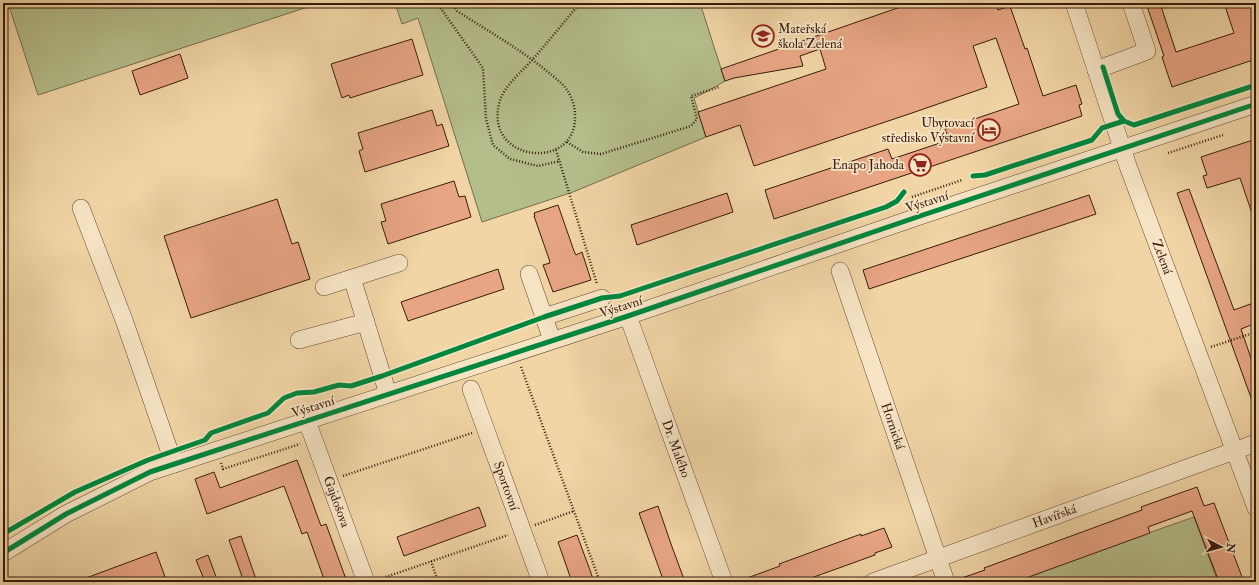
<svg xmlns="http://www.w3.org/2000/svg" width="1259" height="585" font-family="'IM FELL Double Pica',serif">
<rect width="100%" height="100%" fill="#f1d5a5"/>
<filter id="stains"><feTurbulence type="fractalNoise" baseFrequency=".005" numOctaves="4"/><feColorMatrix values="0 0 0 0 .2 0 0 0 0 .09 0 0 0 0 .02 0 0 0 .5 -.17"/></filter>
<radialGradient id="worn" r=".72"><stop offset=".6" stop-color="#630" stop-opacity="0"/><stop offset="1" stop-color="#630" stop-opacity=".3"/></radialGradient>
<path fill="#b4be8b" stroke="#766c4e" d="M8 3H320L38 95Z
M395 3H700L725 81 708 91 694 98 706 137 573 192 482 222 418 18 402 24Z
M1194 517 1218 582H1009Z"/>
<path fill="#e7a583" stroke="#381b10" d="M912 3H997L998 10 1010 6 1025 49 1027 48 1043 96 1076 85 1082 104 1079 105 1082 116 774 219 765 190 888 149 892 159 949 140 945 129 1019 104 996 38 973 46 987 87 912 113 754 166 740 125 706 137 698 112 826 69 820 49 800 56 803 66 734 78 725 81 721 69Z
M1146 3H1160L1176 52 1234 33 1224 3H1254L1256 9V59L1172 87 1162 57 1164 56Z
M412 39 423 75 350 98 349 95 342 98 331 64Z
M180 54 188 78 140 95 132 71Z
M432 110 437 126 442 124 449 146 365 172 359 151 363 149 358 133Z
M1256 139V219H1254L1240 178 1207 188 1203 176 1207 175 1201 157Z
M454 181 459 197 465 196 471 217 388 244 381 222 386 221 381 204Z
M1189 189 1234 310 1256 302V323L1241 329 1256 373V406H1254L1177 193Z
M727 193 733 212 637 245 631 225Z
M1089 195 1096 214 869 289 863 270Z
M277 199 292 244 298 242 310 279 191 318 164 236Z
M558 205 574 251 576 255 582 252 591 280 553 292 543 265 550 263 549 259 534 216H535L534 213Z
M498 269 504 289 408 321 401 302Z
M297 460 321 526 326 524 347 582H325L307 532 302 534 284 486 207 514 195 479 214 472 220 488Z
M1197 487 1204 506 1214 503 1244 582H1219L1192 511 1148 527 1150 533 1015 582H956V580L985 570 984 568 1142 510 1141 507Z
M658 506 671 544 685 582H664L639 513Z
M479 507 486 526 404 556 397 537Z
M884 528 892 547 875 553V555L800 582H739V581L780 566 779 564 861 534V536Z
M577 535 591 573 594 582H572L558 542Z
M241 536 243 542 257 582H244L229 540Z
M156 552 165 577 151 582H78V581Z
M208 555 218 582H205L199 567 196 560Z"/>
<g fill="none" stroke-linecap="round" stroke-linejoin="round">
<g stroke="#664a35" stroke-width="18">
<g id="minor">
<path id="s1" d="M1074 3 1128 166 1256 508"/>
<path d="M1096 70 1147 51 1131 3"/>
<path d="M81 208 124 320 174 464"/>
<path id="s2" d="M840 271 946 582"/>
<path d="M529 274 552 340"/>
<path d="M352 278 388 394"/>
<path d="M324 287 399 263"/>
<path id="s3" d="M628 316 724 582"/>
<path d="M544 317 602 298"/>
<path d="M299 340 366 322"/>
<path id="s4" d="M471 389 541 582"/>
<path id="s5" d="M307 421 366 582"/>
<path d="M3 553 66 514 150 472 628 316 920 216 1256 104"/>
<path id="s6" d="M873 582 1256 443"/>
</g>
</g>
<path stroke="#381b10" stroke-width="2.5" stroke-dasharray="1 2" stroke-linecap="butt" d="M437 3 483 68 486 119 493 145 510 159 538 166 560 161
M452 3 457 11C488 31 520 49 548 72 553 76 559 81 564 86 571 94 575 105 575 116 577 171 485 163 499 104 503 86 521 73 533 59 549 41 564 22 580 3
M567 142 583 152 601 154 691 126 697 119 691 96 719 87
M556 150 597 284
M1168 153 1223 135
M912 197 962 180
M1211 347 1256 332
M521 367 600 582
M221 463 223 469 300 444
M343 476 472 433
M535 525 574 511
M431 561 438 582
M380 579 508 535"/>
<use href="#minor" stroke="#f6e4c4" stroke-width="17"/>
<g stroke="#f6e4c4" stroke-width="8">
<path id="cycleway" d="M1103 67 1118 114 1124 121 1134 125 1256 85
M973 176 985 175 1092 140 1102 128 1124 121
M3 534 75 492 148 460 205 440 211 433 268 413 284 398 297 393 314 392 339 385 351 386 382 376 544 317 602 298 620 296 886 207 897 201 904 192
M3 553 66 514 150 472 628 316 920 216 1256 104"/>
</g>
<use href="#cycleway" stroke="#00873e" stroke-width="5"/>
</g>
<defs>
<g id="school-ring" transform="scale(1.15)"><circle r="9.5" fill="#f6e4c4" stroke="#8f2418" stroke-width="1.5"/><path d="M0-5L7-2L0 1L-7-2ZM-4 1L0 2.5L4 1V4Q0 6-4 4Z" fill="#8f2418"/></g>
<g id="hotel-ring" transform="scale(1.15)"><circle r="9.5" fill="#f6e4c4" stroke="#8f2418" stroke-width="1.5"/><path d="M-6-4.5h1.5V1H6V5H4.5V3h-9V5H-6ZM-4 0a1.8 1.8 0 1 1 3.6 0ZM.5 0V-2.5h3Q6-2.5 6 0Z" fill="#8f2418"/></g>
<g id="supermarket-ring" transform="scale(1.15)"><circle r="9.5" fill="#f6e4c4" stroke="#8f2418" stroke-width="1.5"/><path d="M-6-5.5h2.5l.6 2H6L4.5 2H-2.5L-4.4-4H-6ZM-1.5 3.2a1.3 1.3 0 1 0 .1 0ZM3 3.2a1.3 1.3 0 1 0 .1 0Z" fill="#8f2418"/></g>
</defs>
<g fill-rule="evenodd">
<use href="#school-ring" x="763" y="36"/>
<use href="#hotel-ring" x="989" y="130"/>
<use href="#supermarket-ring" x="920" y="165"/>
</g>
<g text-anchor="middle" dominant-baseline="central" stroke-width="3.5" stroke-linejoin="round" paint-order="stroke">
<g font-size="13" fill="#381b10" stroke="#f6e4c4" text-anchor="end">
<text x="778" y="29" text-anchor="start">Mateřská<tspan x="778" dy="15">škola Zelená</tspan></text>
<text x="974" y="123">Ubytovací<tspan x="974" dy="15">středisko Výstavní</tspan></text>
<text x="904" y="165">Enapo Jahoda</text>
</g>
<g font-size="13" fill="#381b10" stroke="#f6e4c4">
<text transform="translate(927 202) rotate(-18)">Výstavní</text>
<text stroke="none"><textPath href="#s1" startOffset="269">Zelená</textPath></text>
<text transform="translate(621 307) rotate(-18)">Výstavní</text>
<text transform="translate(313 407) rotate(-18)">Výstavní</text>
<text stroke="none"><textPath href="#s2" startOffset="164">Hornická</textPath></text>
<text stroke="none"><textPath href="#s3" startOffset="141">Dr. Malého</textPath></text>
<text stroke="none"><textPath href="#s4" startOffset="103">Sportovní</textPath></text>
<text stroke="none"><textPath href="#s5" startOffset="86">Gajdošova</textPath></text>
<text stroke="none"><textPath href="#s6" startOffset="193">Havířská</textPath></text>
</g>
</g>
<rect width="1259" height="585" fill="none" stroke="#f1d5a5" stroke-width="16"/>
<rect x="4" y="4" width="1251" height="577" fill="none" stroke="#381b10" stroke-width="2"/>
<rect x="8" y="8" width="1243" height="569" fill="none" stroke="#381b10"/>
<g transform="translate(1221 547) rotate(96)" stroke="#f6e4c4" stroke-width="3" paint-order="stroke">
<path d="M0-3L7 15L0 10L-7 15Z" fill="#381b10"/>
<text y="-6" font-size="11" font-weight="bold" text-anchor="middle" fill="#381b10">N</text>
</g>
<rect width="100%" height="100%" filter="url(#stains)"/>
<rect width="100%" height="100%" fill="url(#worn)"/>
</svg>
